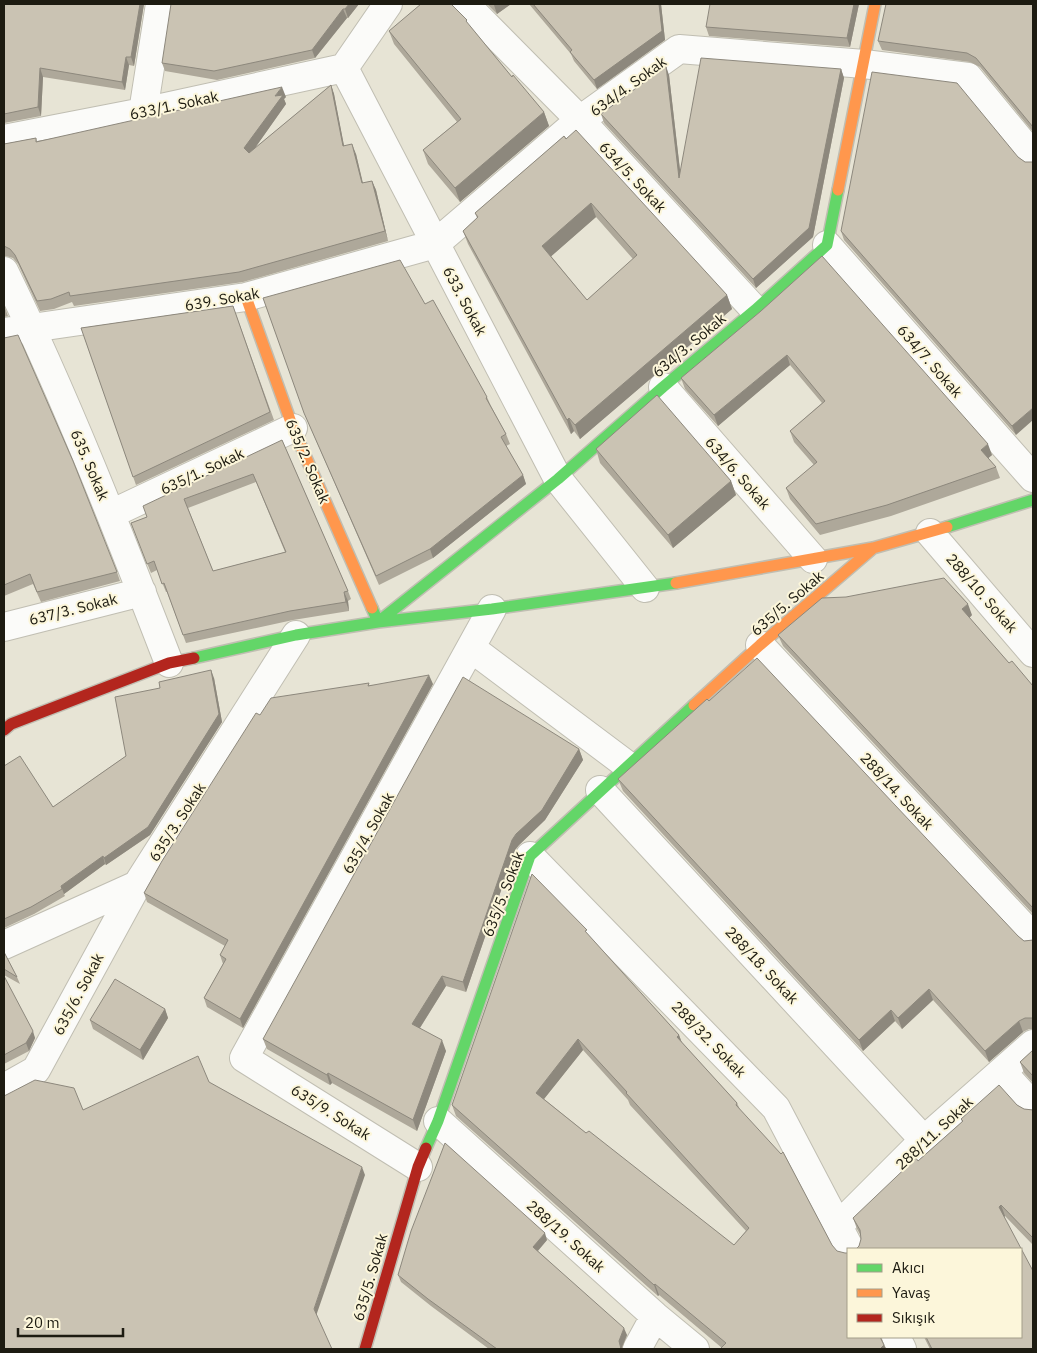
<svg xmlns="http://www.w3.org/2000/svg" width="1037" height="1353" font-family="'IBM Plex Sans',sans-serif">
<rect width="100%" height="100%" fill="#e7e4d5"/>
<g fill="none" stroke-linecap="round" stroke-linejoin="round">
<g stroke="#c0beb2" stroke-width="30">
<path id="street" d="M465 4 580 120 755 310
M344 68 558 479 645 588
M344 68 388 4
M143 112 160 4
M4 139 143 112 344 68
M827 245 1033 478
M4 271C66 398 118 531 169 663
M4 332 246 297 435 244 580 120 679 49 864 64 968 77 1033 156
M663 387 813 559
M111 514 293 428
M930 533 1033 653
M4 627 142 592
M760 645 1033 937
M471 648 627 765
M600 790 924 1140
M530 856 776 1108 850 1249
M4 945 137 885
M1002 1072 1033 1106
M4 1088 36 1070 137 885 296 635
M438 1121 655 1316 695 1349
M418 1167 244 1058 492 609
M838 1226 924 1140 1033 1044
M896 1337 902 1349
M637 1349 655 1316"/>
</g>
<g stroke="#c0beb2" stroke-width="14">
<path id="fast" d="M947 527 1033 500
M372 608 378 622 558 479 663 387 755 310 827 245 838 190
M194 658 296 635 378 622 492 609 676 583
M426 1148 438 1121 530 856 694 705"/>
</g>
<g stroke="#c0beb2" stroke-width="14">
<path id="slow" d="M838 190 875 4
M246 297 293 428 372 608
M676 583 873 548 947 527
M694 705 760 645 872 549"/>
</g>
<g stroke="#c0beb2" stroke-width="14">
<path id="jam" d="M4 730 11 724 169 663 194 658
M365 1349 418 1167 426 1148"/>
</g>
<use href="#street" stroke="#fbfbf9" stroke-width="28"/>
<use href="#fast" stroke="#63d668" stroke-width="11"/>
<use href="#slow" stroke="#ff974d" stroke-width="11"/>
<use href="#jam" stroke="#b3261e" stroke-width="11"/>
</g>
<path fill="#aea89a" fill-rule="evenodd" d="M4 4H144L134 66 129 65 125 90 43 77 41 116 4 123Z
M359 4 348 18H347L315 58 217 80 165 71 162 63Z
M487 4H511L497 14Z
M529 4H661L665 40 597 89 574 61 571 54Z
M859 4 850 47 709 36 706 27Z
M1033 4V132L980 67 970 62 882 50 878 41Z
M469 25 512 77 544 112 549 126 460 202 428 164 423 150 457 122 394 44 389 31Z
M841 69 844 78 813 237 756 288 604 123 601 114 669 75 680 171Z
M331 85 334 94 344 146 356 154 363 183 372 181 376 190 388 241 243 282 74 306 72 302 54 309 40 311 18 264 13 258 6 256H4V144L36 138 37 141 286 97 284 99 286 104 254 149Z
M564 136 727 295 732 309 580 439 574 431 571 434 468 244 463 231 477 218 475 213ZM596 217 633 259 587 300 551 256Z
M1018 157 1025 162 1016 435 844 240 841 231Z
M263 298 487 397 491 406 506 434 510 444 506 446 523 475 526 484 433 558 379 585 308 422Z
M4 305 8 316 4 317Z
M233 306 274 420 136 485 81 328Z
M761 311 992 455 988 458 996 467 1000 478 891 516 820 535 790 499 786 488 814 465 794 442 790 431 822 403 790 365 718 426 685 389 681 378Z
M4 338 117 572 120 581 41 602 33 584 4 596Z
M282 440 348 591 351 599 348 601 349 611 293 620 186 643 167 592H166L157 570 151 573 131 523 147 517ZM256 482 285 552 213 571 188 508Z
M596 449 731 481 736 495 673 548 600 463Z
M972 615 969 618 1009 663 1033 686V914L783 646 778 635Z
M214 678 222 722 150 835 106 865 105 864 64 894 65 896 34 914 4 928V766L53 807 126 756Z
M433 684 243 1028 207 1007 204 998 223 964 220 955 225 946 147 902 144 893 260 715 370 685Z
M709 701 1018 936 1024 941 1033 940V1029H1029L1023 1032 989 1062 933 1000 902 1029 895 1021 863 1051 623 791 618 779Z
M579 749 583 760 545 820 519 845 515 850 466 992 446 986 420 1028 446 1051 417 1131 332 1083 330 1085 267 1049 263 1039Z
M589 936 679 1035 682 1043 737 1103 848 1337H881L886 1349H720L722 1348 659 1295 658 1296 456 1116 452 1105ZM583 1050 628 1100 630 1105 746 1231 734 1245 586 1133 544 1099Z
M4 952 17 977 20 984 4 975Z
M4 976 35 1038 29 1051 4 1064Z
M165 1009 168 1018 143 1060 93 1029 90 1020Z
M1033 1050V1083L1024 1073 1020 1062Z
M1017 1105 1024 1109 1033 1110V1245L1005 1216 1004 1217 1033 1349H930L924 1337H1021L859 1246 861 1239V1236L857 1229 853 1218 962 1122 961 1119Z
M547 1240 538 1251 627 1335 622 1349H489L431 1306 401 1282 398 1275Z"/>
<path fill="#8d887d" d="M140 4H144L134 66 131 57Z
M349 4H359L348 18 345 9Z
M496 4H511L497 14 494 5Z
M659 4H661L665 40 597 89 594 80Z
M854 4H859L850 47 847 38Z
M343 9 347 18 315 58 312 50Z
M126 57 129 65 125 90 122 82Z
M666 66 669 75 682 187 679 178Z
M40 68 43 77 41 116 38 107Z
M841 69 844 78 813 237 756 288 753 279Z
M331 85 334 94 346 156 343 146Z
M282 87 286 97 284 99 286 104 248 158 244 148 275 96Z
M544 112 549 126 460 202 455 188Z
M352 144 356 154 365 193 362 183Z
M372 181 376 190 388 241 385 231Z
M591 203 596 217 547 260 542 246Z
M727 295 732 309 580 439 575 425Z
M787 355 790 365 718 426 714 415Z
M1033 408V420L1016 435 1012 426Z
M569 418 574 431 571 434 567 420Z
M988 444 992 455 985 461 981 450Z
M523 475 526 484 433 558 430 549Z
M731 481 736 495 673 548 668 535Z
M344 592 348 601 349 611 346 602Z
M968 604 972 615 966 621 962 609Z
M211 670 214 678 222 722 150 835 106 865 104 858Z
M429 675 433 684 243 1028 240 1019Z
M579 749 583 760 545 820 519 845 515 850 466 992 463 982 512 840Z
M103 856 105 864 64 894 61 886Z
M442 976 446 986 416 1034 412 1024Z
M929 989 933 1000 902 1029 898 1018Z
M165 1009 168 1018 143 1060 140 1050Z
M891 1010 895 1021 863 1051 859 1040Z
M1019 1021 1023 1032 989 1062 985 1051Z
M33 1031 35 1038 29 1051 26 1043Z
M679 1035 683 1046 677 1037Z
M578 1039 583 1050 540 1104 536 1093Z
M442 1040 446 1051 417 1131 413 1120Z
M328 1073 332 1083 330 1085 327 1075Z
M362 1167 365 1175 316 1316 314 1309Z
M1001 1205 1005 1216 1003 1218 999 1207Z
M545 1233 547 1240 535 1254 533 1247Z
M655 1284 659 1295 658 1296 654 1285Z
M624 1328 627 1335 621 1349 619 1341Z
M884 1345 886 1349H880Z"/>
<path fill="#cac3b3" stroke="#8d887d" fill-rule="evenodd" d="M4 4H140L131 57H126L122 82 40 68 38 107 4 114Z
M171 4H349L345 9H343L312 50 214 71 162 63Z
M421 4H451L467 20 466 21 512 77 513 75 544 112 455 188 423 150 461 119 389 31Z
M533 4H659L662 31 594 80 570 52 572 50Z
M710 4H854L847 38 706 27Z
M886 4H1033V127L976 58 967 53 878 41Z
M701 58 841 69 809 228 753 279 601 114 666 66 679 178Z
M872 72 957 83 1018 157 1025 162H1033V408L1012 426 841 231Z
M331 85 343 146 352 144 362 183 372 181 385 231 239 272 70 296 69 292 51 299 37 301 15 255 10 249 4 246V144L36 138V142L282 87 275 96 283 95 244 148 249 153Z
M576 130 727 295 575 425 569 418 567 420 463 231 478 217 475 213 564 136 566 139ZM591 203 637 255 587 300 542 246Z
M822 256 988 444 981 450 996 467 887 505 816 524 786 488 817 462 790 431 825 401 787 355 714 415 681 378 761 311Z
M400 260 425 304 433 300 487 397 486 398 506 434 501 437 523 475 430 549 376 576 304 413 263 298Z
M233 306 270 412 133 477 81 328Z
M18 335 73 461 117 572 37 592 30 574 4 585V338Z
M657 395 731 481 668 535 596 449Z
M282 440 348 591 344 592 346 602 290 611 183 635 164 583 162 584 154 561 147 564 131 523 147 517 143 506ZM253 474 286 552 213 571 184 499Z
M944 578 968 604 962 609 1009 663 1012 661 1033 686V908L778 635 822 598 846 597Z
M757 658 1018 936 1024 941 1033 940V1018H1025L1019 1021 985 1051 929 989 898 1018 891 1010 859 1040 618 779 707 699 709 701Z
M211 670 219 714 148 827 104 858 103 856 61 886 62 889 31 907 4 919V766L20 756 53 807 126 756 115 697 160 688 159 682Z
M429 675 240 1019 204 998 226 959 220 955 228 940 144 893 162 861 256 713 260 715 271 698 369 683 368 686Z
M463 677 579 749 542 810 516 834 512 840 463 982 442 976 412 1024 442 1040 413 1120 328 1073 327 1075 263 1039Z
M532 874 587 930 585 931 679 1035 677 1037 737 1103 736 1105 781 1154 783 1152 832 1245 837 1251 845 1253H848V1337H880L884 1345 880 1349H720L726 1343 655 1284 654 1285 452 1105ZM578 1039 627 1092 626 1093 749 1228 734 1245 589 1131 586 1133 536 1093Z
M4 952 17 977 4 969Z
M4 976 33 1031 26 1043 4 1055Z
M115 979 165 1009 140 1050 90 1020Z
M1033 1050V1076L1020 1062Z
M198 1056 209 1082 362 1167 314 1309 332 1349H4V1096L8 1094 35 1080 74 1088 83 1110Z
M999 1085 1017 1105 1024 1109 1033 1110V1238L1001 1205 999 1207 1033 1271V1349H932L926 1337H1021V1249H856L859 1246 861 1239 860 1230 853 1218 916 1158 918 1161 963 1121 961 1119Z
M445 1143 545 1233 533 1247 624 1328 619 1341 621 1349H497L428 1299 398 1275 411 1231Z"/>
<g text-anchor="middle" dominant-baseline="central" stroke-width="4" stroke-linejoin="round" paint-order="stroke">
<g font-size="15" fill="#1d1b11" stroke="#fcf6da">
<text transform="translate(628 86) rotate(-36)">634/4. Sokak</text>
<text transform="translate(174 105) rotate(-12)">633/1. Sokak</text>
<text transform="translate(633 177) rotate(47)">634/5. Sokak</text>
<text transform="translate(222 299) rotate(-10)">639. Sokak</text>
<text transform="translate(465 301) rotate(62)">633. Sokak</text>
<text transform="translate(689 345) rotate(-40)">634/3. Sokak</text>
<text transform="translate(930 361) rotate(49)">634/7. Sokak</text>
<text transform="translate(308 461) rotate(67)">635/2. Sokak</text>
<text transform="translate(90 465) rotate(67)">635. Sokak</text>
<text transform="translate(202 471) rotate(-25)">635/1. Sokak</text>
<text transform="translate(738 473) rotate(49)">634/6. Sokak</text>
<text transform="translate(982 593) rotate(49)">288/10. Sokak</text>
<text transform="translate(787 603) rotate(-41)">635/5. Sokak</text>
<text transform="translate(73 609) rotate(-14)">637/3. Sokak</text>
<text transform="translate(897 791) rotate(47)">288/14. Sokak</text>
<text transform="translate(177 822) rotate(-57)">635/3. Sokak</text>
<text transform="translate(368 833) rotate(-61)">635/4. Sokak</text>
<text transform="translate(503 894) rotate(-69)">635/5. Sokak</text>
<text transform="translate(762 965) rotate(47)">288/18. Sokak</text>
<text transform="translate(78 994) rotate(-62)">635/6. Sokak</text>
<text transform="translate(709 1039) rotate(46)">288/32. Sokak</text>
<text transform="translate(331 1112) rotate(32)">635/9. Sokak</text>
<text transform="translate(934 1133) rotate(-43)">288/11. Sokak</text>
<text transform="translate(566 1236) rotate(42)">288/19. Sokak</text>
<text transform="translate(370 1277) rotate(-74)">635/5. Sokak</text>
</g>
</g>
<rect width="1037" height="1353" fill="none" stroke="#1d1b11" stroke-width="10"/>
<rect x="847" y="1248" width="175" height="90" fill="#fcf6da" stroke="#a39e8a"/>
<rect x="857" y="1264" width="25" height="8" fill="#63d668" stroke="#a39e8a"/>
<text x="892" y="1273" font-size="15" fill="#1d1b11">Akıcı</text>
<rect x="857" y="1289" width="25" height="8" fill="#ff974d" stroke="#a39e8a"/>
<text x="892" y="1298" font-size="15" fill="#1d1b11">Yavaş</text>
<rect x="857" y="1314" width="25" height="8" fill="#b3261e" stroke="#a39e8a"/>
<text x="892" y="1323" font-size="15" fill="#1d1b11">Sıkışık</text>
<path d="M18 1328v8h105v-8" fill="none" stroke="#1d1b11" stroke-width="2.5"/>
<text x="25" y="1328" font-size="15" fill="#1d1b11" stroke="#fcf6da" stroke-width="4" paint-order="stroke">20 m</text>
</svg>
